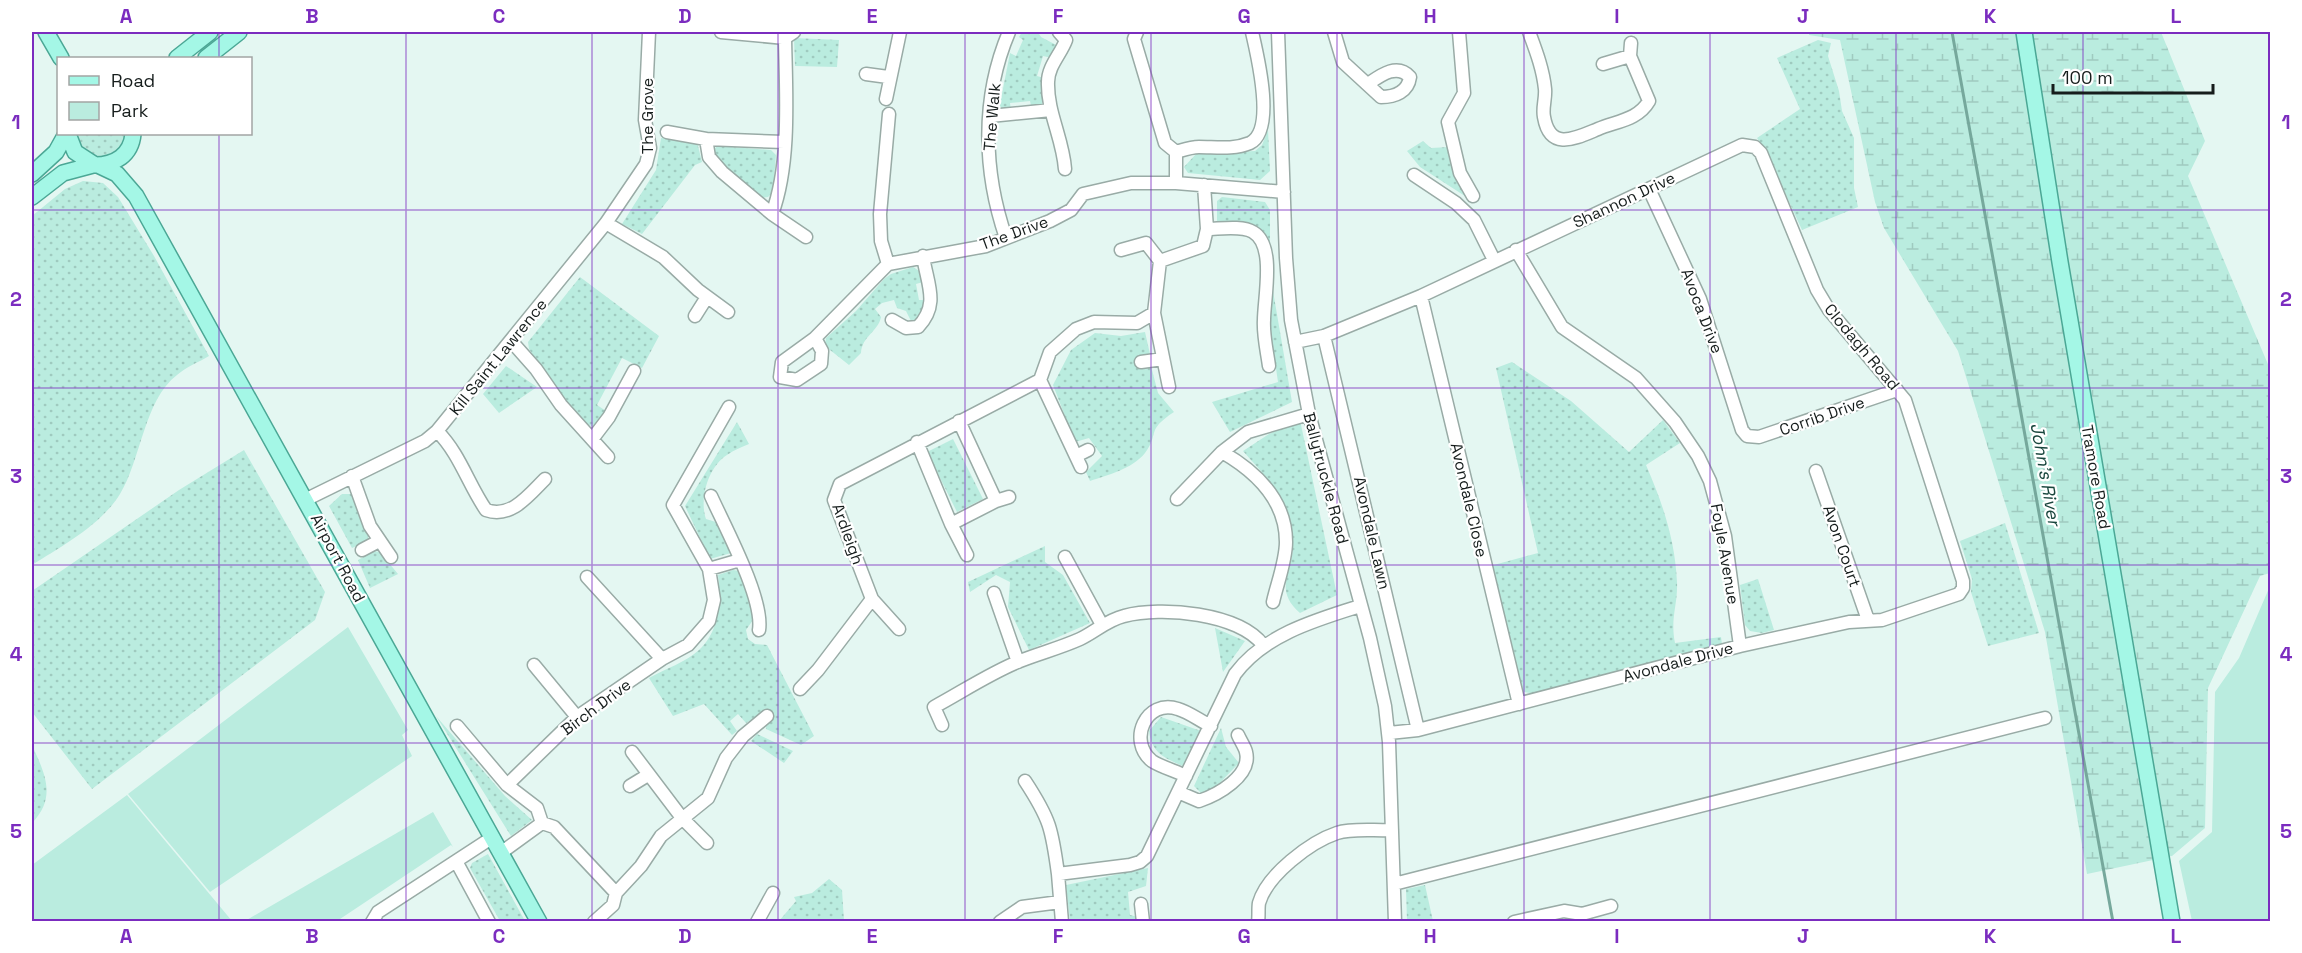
<svg xmlns="http://www.w3.org/2000/svg" width="2302" height="953" font-family="'Space Grotesk',sans-serif">
<defs>
<pattern id="grass-dots" width="8" height="8" patternUnits="userSpaceOnUse" patternTransform="scale(1.5)"><rect width="8" height="8" fill="#baecdf"/><path d="M2 2h.1M6 6h.1" fill="none" stroke="#9fcabf" stroke-width="1.8" stroke-linecap="round"/></pattern>
<pattern id="wetland-marsh" width="20" height="14" patternUnits="userSpaceOnUse" patternTransform="scale(1.5)"><rect width="20" height="14" fill="#baecdf"/><path d="M1 5h8M5 5V1M11 12h8M15 12V8" fill="none" stroke="#9fcabf"/></pattern>
</defs>
<rect width="100%" height="100%" fill="#e4f7f2"/>
<path fill="url(#grass-dots)" d="M1022 32H1038L1041 37 1060 47 1052 58 1043 56 1037 76 1044 78 1042 105 1032 110 1030 101 1010 103 1011 111 1004 112 999 109 1010 53 1016 56 1023 40 1019 37Z
M794 38 839 40 837 67 795 66Z
M1818 40 1831 43 1828 56 1839 91 1842 111 1854 138V188L1858 207 1802 230 1765 149 1757 138 1800 109 1777 58Z
M1268 130 1270 171 1260 180 1188 173 1184 167 1196 154 1255 151 1262 145Z
M76 134H126L118 151C100 162 80 155 76 134Z
M661 138 697 142 702 162 695 165 642 234 622 224 656 170Z
M1423 141 1431 148 1449 147 1468 198 1420 167 1407 151Z
M717 146 771 150 776 155 773 192 768 197 760 198 717 162 713 151Z
M83 181 103 183 118 197 154 256 209 356C199 362 186 367 177 375 144 400 141 460 120 494 101 525 62 546 32 565V216L65 189Z
M1222 197 1265 202 1270 210V243L1262 233 1217 224V201Z
M913 267 921 272 923 282 916 284 919 300H926L925 311 915 322 911 321 906 311 897 308 894 300 882 303 875 309 881 317C878 332 862 336 861 353L849 365 825 346 826 338 856 311 884 279 891 274Z
M580 277 659 336 642 368 622 358 597 405 606 411 594 427C571 421 543 369 529 349L528 342Z
M1273 291 1292 402 1230 432 1212 402 1278 382 1269 321Z
M1145 332 1150 354 1135 359 1137 368 1151 366 1158 393 1174 412C1145 431 1160 433 1145 453 1132 469 1108 475 1090 481L1086 472 1102 456 1089 438 1075 442 1053 385 1071 350 1095 333 1121 336Z
M1512 362 1571 401 1629 452 1663 420 1680 443 1646 465C1663 504 1675 540 1677 582 1678 605 1670 618 1675 643L1721 637 1722 644 1536 694 1524 692 1518 680 1490 566 1538 553 1496 368Z
M506 366 537 387 499 413 483 394Z
M1300 420 1337 595 1300 613C1272 589 1294 571 1293 544 1292 533 1289 517 1285 507 1276 486 1258 468 1243 451L1269 434Z
M737 422 749 444C742 447 734 450 727 455 708 467 699 499 706 519L719 523 731 553 710 559 685 506Z
M953 439 983 499 957 512 927 452Z
M244 450 325 592 315 620 92 789 32 712V591L179 490Z
M342 494H355L368 535V541L352 548 329 506Z
M2005 523 2039 633 1988 646 1971 592 1972 579 1960 541Z
M1045 546V562L1063 575 1090 623 1029 650 1008 607 1010 582 996 575 970 592 968 582Z
M374 551 380 552 398 574 370 588 358 560Z
M733 570 740 571 755 617 746 630 748 639 755 644 767 645 814 736 801 745 766 729 765 711 746 723 738 714 730 721 737 731 732 735 704 704 673 716 649 678C665 669 686 662 699 650 720 631 721 600 718 575Z
M1758 579 1774 630 1762 633 1750 631 1745 625 1740 585Z
M1215 628 1245 641 1223 672Z
M436 716 505 796 532 820 511 836Z
M1161 717 1201 731 1185 767C1165 758 1152 754 1149 731Z
M1221 728 1226 747 1239 763 1210 793H1201L1194 786Z
M757 734 793 751 784 763 751 741Z
M32 745C45 774 57 797 32 823Z
M488 854 525 921H500L470 868 472 863Z
M1148 868 1146 886 1128 892 1130 915 1138 917 1139 921H1070L1066 885Z
M829 879 842 890 844 921H779L796 901 794 897 812 893Z
M1425 885 1433 921H1407L1406 889Z"/>
<path fill="url(#wetland-marsh)" d="M1809 32H2161L2205 141 2188 176 2270 369V573L2260 576 2208 688 2205 828 2172 856 2087 874 2045 632 1958 351 1884 228 1875 202 1840 40 1809 35Z"/>
<path fill="#baecdf" d="M2270 586V921H2192L2179 861 2212 832 2215 692 2239 658Z
M348 627 408 730 402 735 412 756 210 892 128 794Z
M127 795 232 921H32V865Z
M433 812 453 847 451 845 337 921H245Z"/>
<g fill="none" stroke-linecap="round" stroke-linejoin="round">
<path stroke="#76a89c" stroke-width="3" d="M1952 32 2113 922"/>
<g stroke="#99aba6" stroke-width="15">
<path id="minor" d="M721 32 785 38 794 32
M1059 32 1066 40C1061 54 1048 66 1048 82 1047 112 1063 139 1065 169
M1137 32 1134 39 1165 143 1176 152
M1278 32 1286 258 1291 320 1309 414 1370 638 1385 706 1389 742 1395 922
M1334 32 1343 62 1381 97C1395 97 1408 92 1410 77 1397 63 1381 75 1368 84
M1459 32 1464 93 1448 122 1460 173 1473 196
M1529 32C1536 51 1543 69 1545 89 1546 98 1542 108 1544 117 1550 152 1576 138 1598 129 1617 121 1638 120 1649 101L1630 56 1631 43
M785 38C786 92 791 163 772 214L806 237
M1603 64 1630 56
M866 74 888 77
M886 99 900 32
M990 116 1051 110
M667 132 706 139
M1414 175 1456 203 1474 220 1494 260
M1176 183V152C1183 150 1191 147 1199 147 1216 147 1233 150 1250 143 1276 130 1257 54 1252 32
M1649 189 1700 299 1742 430 1747 436 1759 437 1897 390
M772 214 722 172 709 157 706 139 784 142
M606 223 663 257 698 290 728 312
M1207 229C1219 229 1242 225 1253 232 1276 245 1264 298 1264 320 1263 335 1267 351 1269 366
M1006 238C983 171 981 98 1009 32
M1121 250 1146 243 1160 261
M1516 250 1562 327 1636 378 1675 422 1698 456 1710 481 1725 536 1740 646
M888 264 986 246 1050 221 1071 210 1083 194 1131 183H1176L1284 192
M888 264 881 241 880 214 889 114
M1421 296 1519 704
M695 316 707 297
M892 320 906 328 918 327C940 304 927 284 923 256
M1324 336 1418 730
M815 338 782 362 780 377 797 380 821 364 822 351 815 338 888 264
M512 342 536 369 561 405 608 457
M1295 342 1324 336 1421 296 1742 145 1755 147 1761 153 1817 290 1829 310 1905 400 1963 581V588L1959 594 1882 620 1849 622 1740 646 1418 730 1389 733
M1141 362 1163 359
M1040 380 1081 467
M1169 387 1154 313 1160 261 1203 246 1207 229 1204 185
M437 431C460 454 468 484 486 510 511 519 529 495 545 479
M593 438 609 417 634 371
M917 442 951 524 996 501 959 421
M1222 452C1255 471 1286 500 1286 542 1286 561 1277 584 1273 602
M1076 456 1088 450
M1816 471 1868 620
M352 476 370 526 391 557
M711 496C725 527 764 599 759 630
M307 499 425 441 437 431 606 223 646 164 650 148 645 120 649 32
M1177 499 1222 452 1248 432 1309 414
M996 501 1009 497
M951 524 967 555
M362 550 379 541
M1065 557 1102 625
M709 569 740 560
M587 577 662 659
M994 593 1018 662
M872 599 899 629
M534 665 577 717
M800 689 818 670 872 599 834 500 840 484 1040 380 1050 352 1076 329 1094 322 1137 323 1154 313
M942 725 934 707C962 692 990 673 1020 661 1040 653 1060 648 1080 639 1095 632 1107 620 1124 616 1161 606 1239 613 1263 645
M457 726 507 785 537 808 542 823
M632 752 682 818 707 843
M1186 776C1176 771 1161 767 1152 761 1127 741 1146 698 1178 709 1189 712 1200 721 1211 726
M1025 781C1050 819 1052 829 1058 874
M507 785 577 717 662 659 688 645 709 621 714 600 709 569 673 505 729 407
M630 786 648 775
M1178 792 1199 801C1217 795 1252 776 1246 752 1245 747 1240 740 1238 735
M542 823 554 827 616 893
M502 852 542 823
M456 861 489 922
M1394 884 2045 718
M1141 904 1143 922
M1582 914 1611 906
M372 922 378 912 493 837
M594 922 613 905 616 893 641 866 661 836 708 798 726 758 743 736 767 716
M757 922 773 893
M1000 922 1022 907 1060 902
M1062 922 1058 874 1130 865 1140 862 1147 856 1235 674C1264 635 1315 620 1360 606
M1258 922C1259 916 1258 908 1259 903 1267 875 1310 842 1337 833 1352 828 1375 831 1392 830
M1514 922 1564 911 1582 914 1583 922"/>
</g>
<g stroke="#4ba795" stroke-width="18">
<path id="major" d="M46 32 61 58
M2024 32 2060 262 2172 922
M177 58 210 32
M206 58 239 32
M68 134 75 152 95 165C115 165 131 155 133 134
M98 165 117 174 136 196 539 922
M32 174 56 152 66 134
M32 197 63 173 93 165"/>
</g>
<use href="#minor" stroke="#fff" stroke-width="12"/>
<use href="#major" stroke="#a4f7e6" stroke-width="15"/>
</g>
<path fill="none" stroke="#7b2cbf" stroke-width="1.5" stroke-opacity="0.55" d="M219 32V58M406 32V922M592 32V922M778 32V922M965 32V922M1151 32V922M1337 32V922M1524 32V922M1710 32V922M1896 32V922M2083 32V922M219 134V922M32 210H2270M32 388H2270M32 565H2270M32 743H2270"/>
<g text-anchor="middle" dominant-baseline="central" stroke-width="4.5" stroke-linejoin="round" paint-order="stroke">
<g font-size="16" fill="#161d1c" stroke="#fff">
<text transform="translate(647 116) rotate(-90)">The Grove</text>
<text transform="translate(992 117) rotate(-85)">The Walk</text>
<text transform="translate(1624 200) rotate(-25)">Shannon Drive</text>
<text transform="translate(1014 233) rotate(-20)">The Drive</text>
<text transform="translate(1702 311) rotate(69)">Avoca Drive</text>
<text transform="translate(1862 347) rotate(50)">Clodagh Road</text>
<text transform="translate(498 357) rotate(-51)">Kill Saint Lawrence</text>
<text transform="translate(1822 416) rotate(-19)">Corrib Drive</text>
<text transform="translate(2096 477) rotate(80)">Tramore Road</text>
<text transform="translate(1326 478) rotate(75)">Ballytruckle Road</text>
<text transform="translate(1469 500) rotate(77)">Avondale Close</text>
<text transform="translate(1372 533) rotate(77)">Avondale Lawn</text>
<text transform="translate(848 534) rotate(70)">Ardleigh</text>
<text transform="translate(1842 546) rotate(71)">Avon Court</text>
<text transform="translate(1725 554) rotate(80)">Foyle Avenue</text>
<text transform="translate(338 558) rotate(62)">Airport Road</text>
<text transform="translate(1678 662) rotate(-15)">Avondale Drive</text>
<text transform="translate(596 707) rotate(-37)">Birch Drive</text>
</g>
<g font-size="18" font-style="italic" fill="#19463d" stroke="#fff">
<text transform="translate(2046 474) rotate(80)">John's River</text>
</g>
</g>
<rect width="2302" height="953" fill="none" stroke="#ffffff" stroke-width="66"/>
<rect x="57" y="57" width="195" height="78" fill="#ffffff" stroke="#a2a5a4" stroke-width="1.5"/>
<rect x="69" y="76" width="30" height="9" fill="#a4f7e6" stroke="#a2a5a4" stroke-width="1.5"/>
<text x="111" y="87" font-size="18" fill="#161d1c">Road</text>
<rect x="69" y="102" width="30" height="18" fill="#baecdf" stroke="#a2a5a4" stroke-width="1.5"/>
<text x="111" y="117" font-size="18" fill="#161d1c">Park</text>
<path d="M2053 84v9h160v-9" fill="none" stroke="#161d1c" stroke-width="3"/>
<text x="2062" y="84" font-size="18" fill="#161d1c" stroke="#ffffff" stroke-width="4.5" paint-order="stroke">100 m</text>
<rect x="33" y="33" width="2236" height="887" fill="none" stroke="#7b2cbf" stroke-width="2"/>
<g font-size="20" text-anchor="middle" font-weight="bold" fill="#7b2cbf">
<text x="126" y="23">A</text>
<text x="312" y="23">B</text>
<text x="499" y="23">C</text>
<text x="685" y="23">D</text>
<text x="872" y="23">E</text>
<text x="1058" y="23">F</text>
<text x="1244" y="23">G</text>
<text x="1430" y="23">H</text>
<text x="1617" y="23">I</text>
<text x="1803" y="23">J</text>
<text x="1990" y="23">K</text>
<text x="2176" y="23">L</text>
<text x="16" y="129">1</text>
<text x="2286" y="129">1</text>
<text x="16" y="306">2</text>
<text x="2286" y="306">2</text>
<text x="16" y="483">3</text>
<text x="2286" y="483">3</text>
<text x="16" y="661">4</text>
<text x="2286" y="661">4</text>
<text x="16" y="838">5</text>
<text x="2286" y="838">5</text>
<text x="126" y="943">A</text>
<text x="312" y="943">B</text>
<text x="499" y="943">C</text>
<text x="685" y="943">D</text>
<text x="872" y="943">E</text>
<text x="1058" y="943">F</text>
<text x="1244" y="943">G</text>
<text x="1430" y="943">H</text>
<text x="1617" y="943">I</text>
<text x="1803" y="943">J</text>
<text x="1990" y="943">K</text>
<text x="2176" y="943">L</text>
</g>
</svg>
